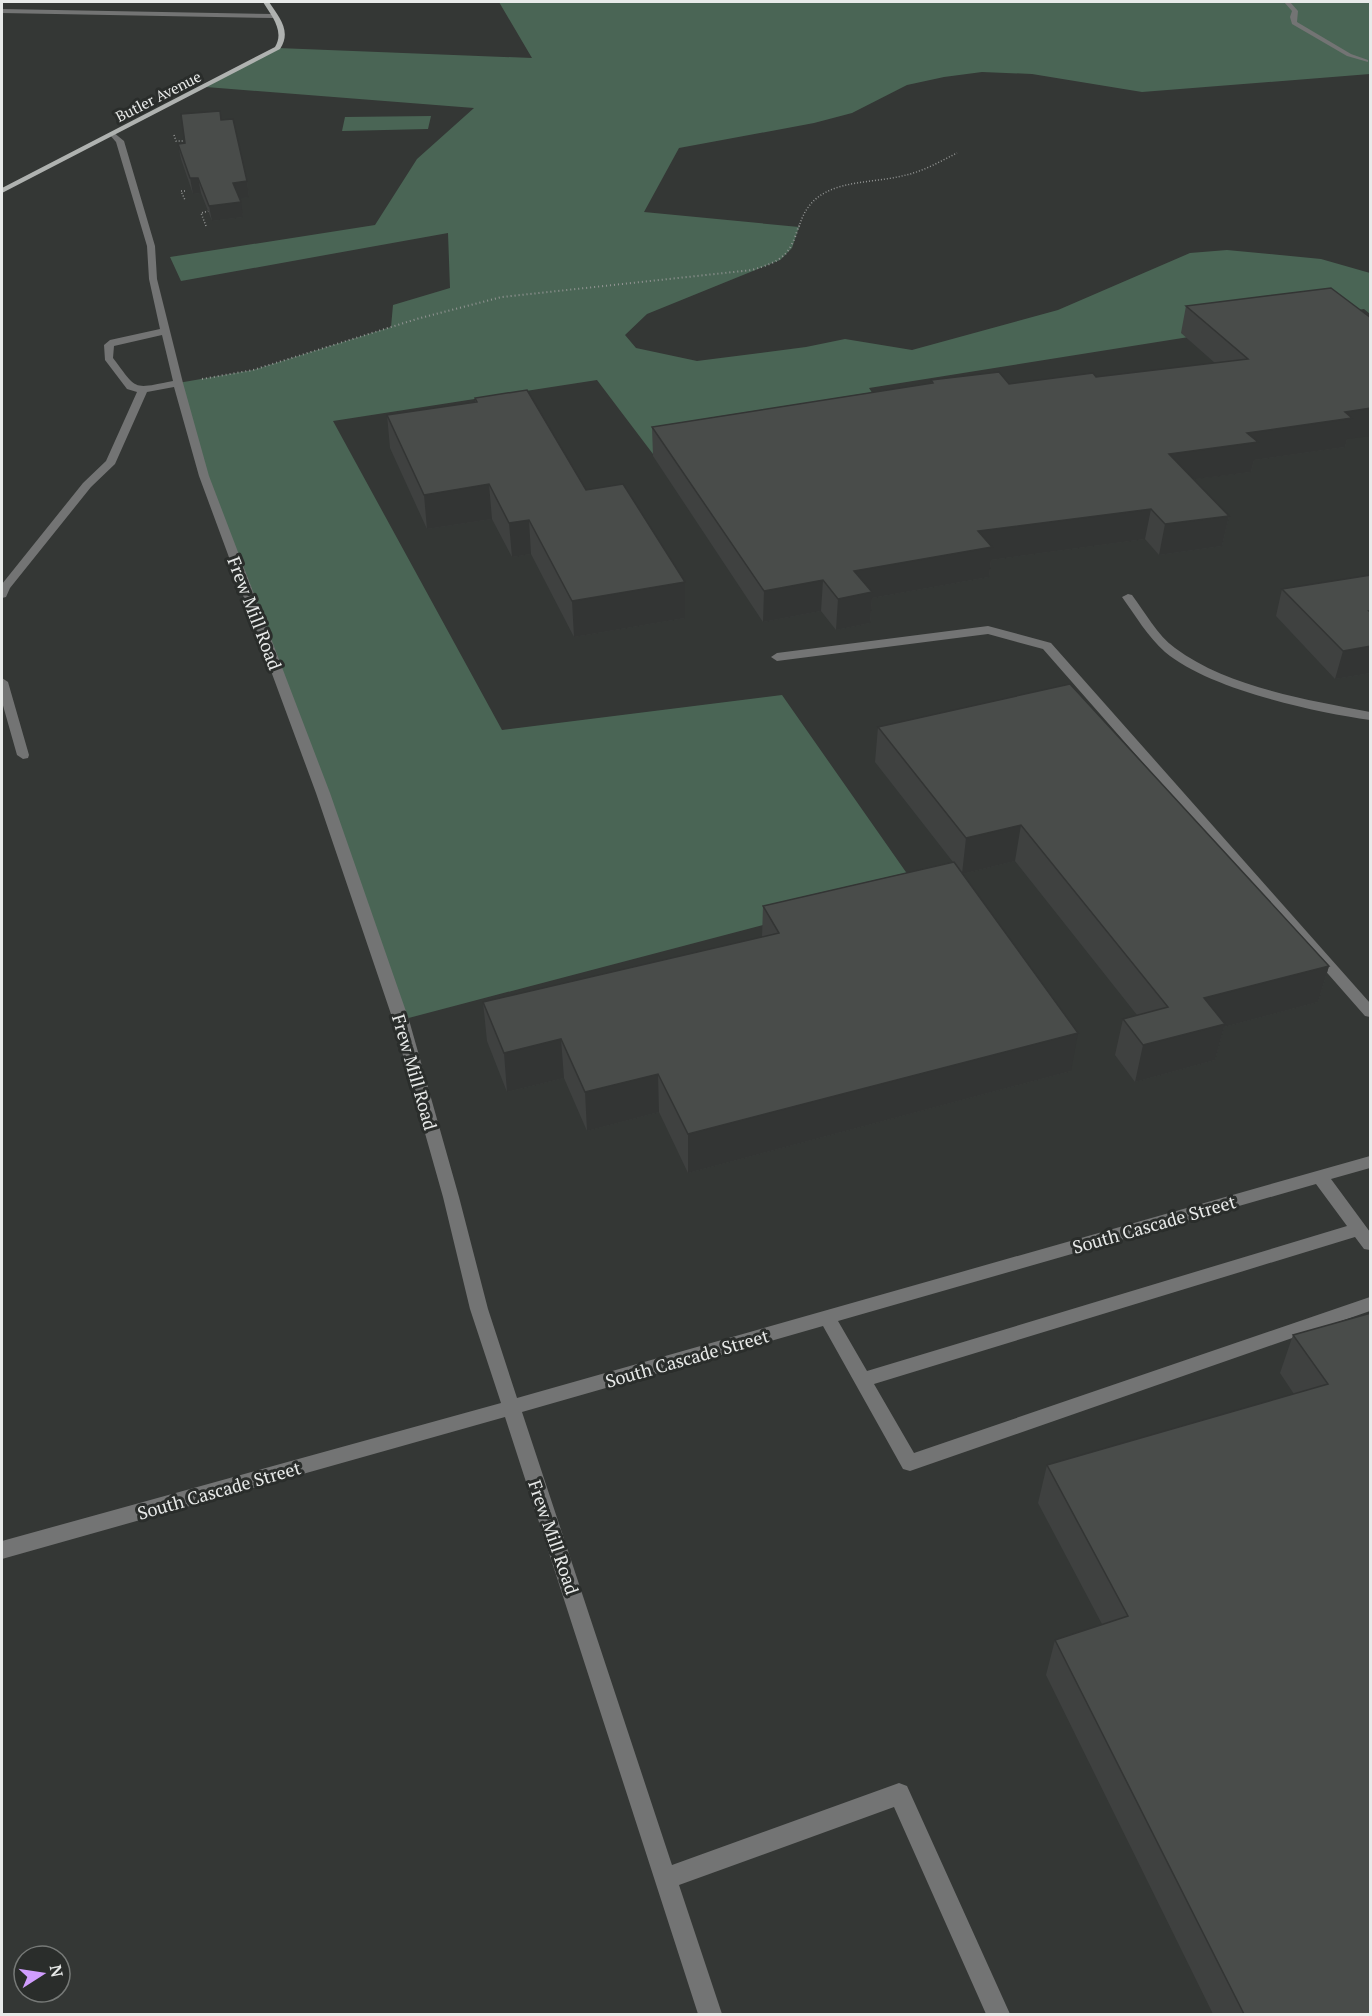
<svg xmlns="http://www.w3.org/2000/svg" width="1372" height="2016" font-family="'PT Serif',serif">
<rect width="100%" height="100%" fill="#343735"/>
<path fill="#4a6555" d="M499 2H1370V74L1142 92 1032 74 982 72 944 77 907 85 852 113 814 123 679 148 644 212 799 227 792 248 780 260 647 314 625 335 636 348 697 361 806 347 845 339 912 350 1058 310 1190 253 1227 250 1321 259 1370 273V314L1364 309 869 388 886 414 653 454 597 380 333 421 502 730 782 695 915 885 401 1020 214 504 178 383 253 370 391 327 393 305 450 288 448 233 181 281 170 257 375 225 417 159 474 108 206 87 278 48 532 58Z
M431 116 428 129 342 131 345 117Z"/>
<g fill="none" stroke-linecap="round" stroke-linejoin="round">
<path stroke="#939594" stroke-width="1.5" stroke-dasharray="1 2" stroke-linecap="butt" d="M174 135 176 141H190
M185 191H181L185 200
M206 226 201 213 209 211
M799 227C813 176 865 186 906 175 924 171 941 161 957 153"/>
<path stroke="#939594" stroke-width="2" stroke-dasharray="1 3" stroke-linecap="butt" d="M202 379 253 370 420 318 502 297 752 270C782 261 790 256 799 225"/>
<path fill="#737474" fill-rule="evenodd" d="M1284 2H1290L1298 11 1297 22 1351 54 1368 60V62L1347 56 1292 24 1290 17 1292 11Z
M2 9 274 14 277 16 274 18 2 13Z
M113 132 124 141 155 246 157 279 183 383 209 476 330 793 409 1020 459 1197 488 1309 517 1398 1370 1156V1168L1331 1179 1370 1232V1250L1364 1249 1355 1237 874 1384 914 1453 1370 1297V1311L910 1471 903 1469 823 1326 522 1412 672 1865 899 1783 907 1786 1010 2014H986L894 1807 679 1885 722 2014H698L505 1417 2 1559V1541L501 1403 470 1309 443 1197 393 1020 316 793 199 476 174 387 147 392 115 464 91 487 10 588 6 597 2 598V584L83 483 106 461 137 392 127 389 105 360 104 345 110 340 160 329 149 279 147 246 116 142 109 134ZM162 335 173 381C132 389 138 391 113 358L114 346ZM1316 1184 1347 1226 867 1371 838 1321Z
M1128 594 1132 595C1145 612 1157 635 1175 648 1227 687 1308 700 1370 712V720C1313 712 1209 689 1165 652 1148 637 1135 615 1122 597Z
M988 626 1051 643 1370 1003V1017L1365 1016 1043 649 988 634 777 661 771 657 777 653Z
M2 678 8 682 29 755 28 758 23 759 17 755 2 702Z"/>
<path fill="#afb2b0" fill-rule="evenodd" d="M263 2H269C279 17 292 31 280 49L2 193V188L275 47C285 31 271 15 263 2Z"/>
</g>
<path fill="#3f4140" d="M185 143 247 181 249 197 239 198 243 217 212 221 201 193 193 194 181 159 178 144Z
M1186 306 1347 439 1345 447 1254 460 1251 472 1194 479 1229 516 1222 546 1159 555 1145 539 991 560 989 577 872 598 870 623 836 630 821 611 763 622 653 456 652 427 931 383V380L1009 384 1096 377 1215 363 1181 333Z
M475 398 586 490 685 582V618L574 637 531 554 512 557 492 519 427 529 390 448 387 415 475 402Z
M1371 575V673L1335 679 1276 616 1282 589Z
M878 727 1329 966 1318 1002 1224 1027 1215 1060 1135 1082 1115 1055 1123 1019 1137 1015 1015 861 962 874 1071 1071 688 1173 659 1112 587 1131 564 1078 507 1092 487 1041 483 1002 762 937 763 906 953 862 875 762Z
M1371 1313V2014H1213L1046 1675 1055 1640 1102 1624 1038 1503 1047 1465 1294 1394 1280 1373 1293 1335Z"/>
<path fill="#333534" d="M190 178H198L201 193 193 194Z
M247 181 249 197 236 199 233 183Z
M241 202 243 217 212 221 209 206Z
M1371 408V436L1347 439 1345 447 1254 460 1251 472 1164 483 1169 454 1247 433 1345 412Z
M489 484 492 519 427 529 424 495Z
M1151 509 1145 539 991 560 989 577 872 598 870 623 836 630 838 599 854 571 978 531Z
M1229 516 1222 546 1159 555 1165 524Z
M529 520 531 554 512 557 509 523Z
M823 580 821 611 763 622 764 591Z
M685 582V618L574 637 572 601Z
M1371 646V673L1335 679 1343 651Z
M1021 825 1015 861 962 874 966 838Z
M1329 966 1318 1002 1224 1027 1215 1060 1135 1082 1143 1045 1204 998Z
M1078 1033 1071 1071 688 1173V1134Z
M561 1039 564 1078 507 1092 504 1053Z
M658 1074 659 1112 587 1131 585 1092Z"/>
<path fill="#494c4a" stroke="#333534" stroke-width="1.5" d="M220 111 221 120 233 119 247 181 233 183 241 202 209 206 198 178H190L178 144 185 143 181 114Z
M1331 288 1371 318V408L1345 412 1352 418 1247 433 1258 442 1169 454 1229 516 1165 524 1151 509 978 531 992 547 854 571 872 592 838 599 823 580 764 591 652 427 933 383 931 380 999 372 1009 384 1093 373 1096 377 1248 359 1186 306Z
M527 390 586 490 623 484 685 582 572 601 529 520 509 523 489 484 424 495 387 415 477 402 475 398Z
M1371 575V611H1369L1371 613V646L1343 651 1282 589Z
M1070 684 1329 966 1204 998 1225 1024 1143 1045 1123 1019 1168 1007 1021 825 966 838 878 727Z
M954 862 1078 1033 688 1134 658 1074 585 1092 561 1039 504 1053 483 1002 779 933 763 906Z
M1371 1313V2014H1244L1055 1640 1128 1616 1047 1465 1328 1384 1293 1335Z"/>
<g text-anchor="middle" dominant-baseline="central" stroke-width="6" stroke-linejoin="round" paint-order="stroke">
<g font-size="15" fill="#e8eae9" stroke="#2a2d2b">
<text transform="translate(158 96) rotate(-27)">Butler Avenue</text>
</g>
<g font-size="18" fill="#e8eae9" stroke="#2a2d2b">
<text transform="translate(255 613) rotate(69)">Frew Mill Road</text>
<text transform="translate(415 1072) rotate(74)">Frew Mill Road</text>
<text transform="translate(1154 1224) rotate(-16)">South Cascade Street</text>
<text transform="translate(687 1358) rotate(-16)">South Cascade Street</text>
<text transform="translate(219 1490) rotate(-16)">South Cascade Street</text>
<text transform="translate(554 1537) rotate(71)">Frew Mill Road</text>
</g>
</g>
<rect width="1372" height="2016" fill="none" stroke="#e8eae9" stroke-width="6"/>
<g transform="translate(42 1974) rotate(78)"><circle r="28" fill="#2a2d2b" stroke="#767977" stroke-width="1.5"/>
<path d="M0-4.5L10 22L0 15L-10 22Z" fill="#d19dfe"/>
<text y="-9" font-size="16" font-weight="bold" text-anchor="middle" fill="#e8eae9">N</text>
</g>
</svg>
